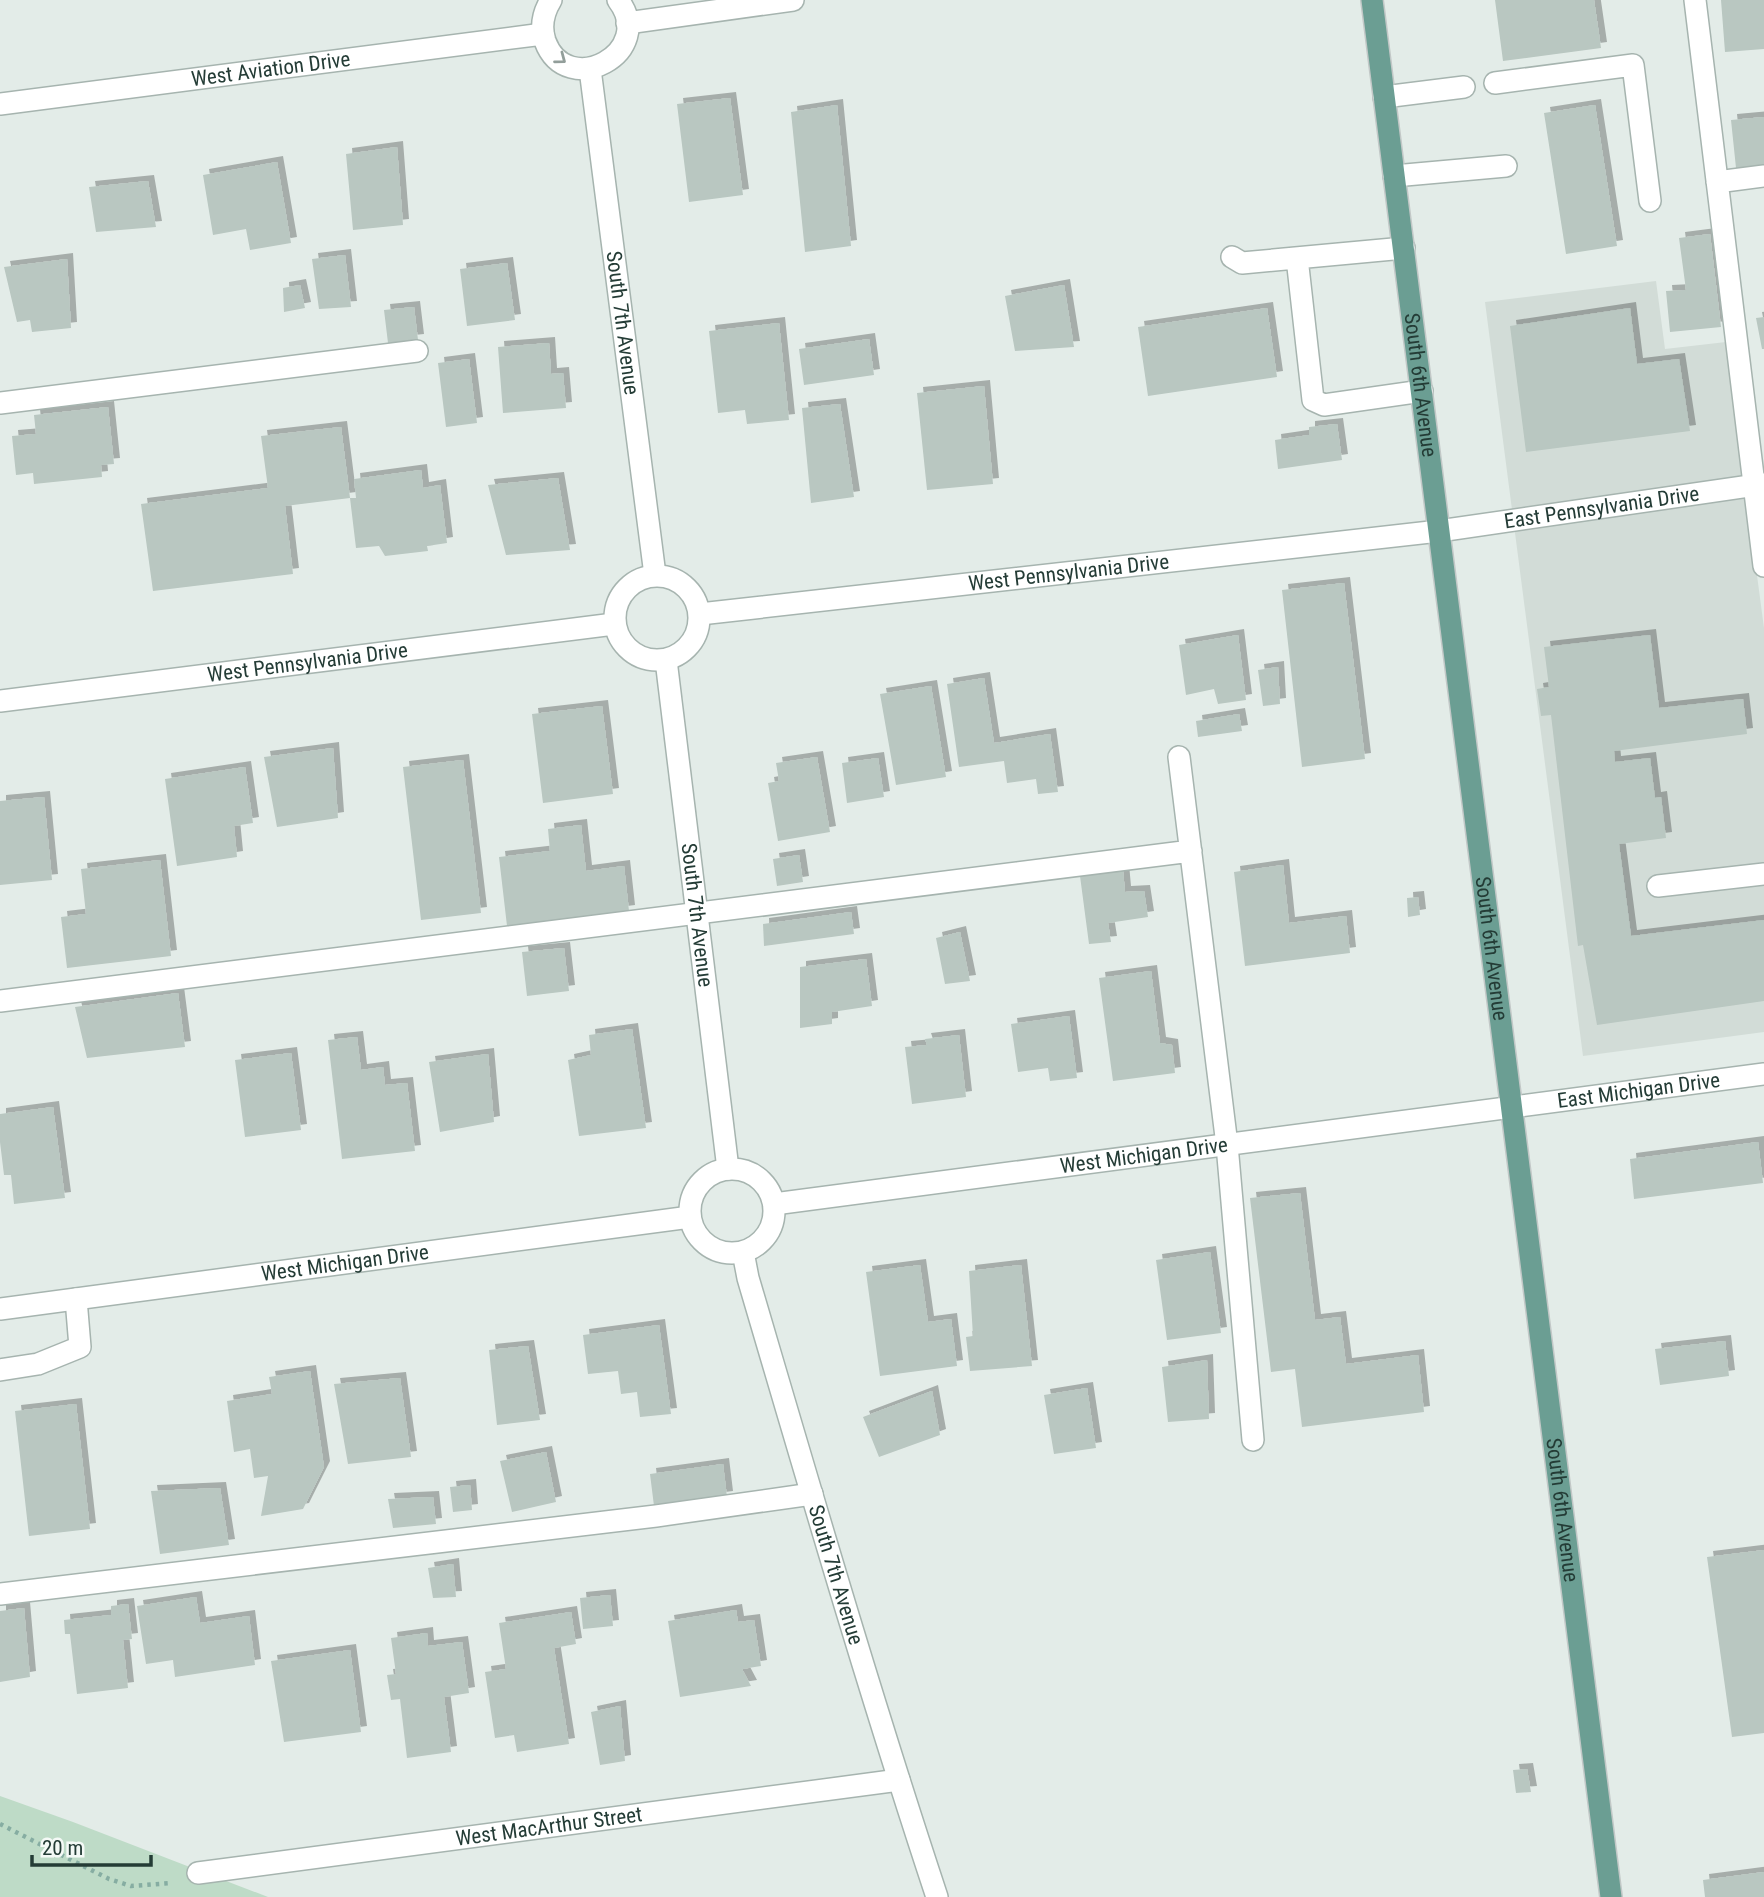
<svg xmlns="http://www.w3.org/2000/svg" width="1764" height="1897" font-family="'Roboto Condensed',sans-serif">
<defs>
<filter id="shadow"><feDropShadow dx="6" dy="-6" stdDeviation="0" flood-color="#0004"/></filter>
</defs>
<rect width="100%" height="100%" fill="#e3ece8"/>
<path fill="#d2dcd7" d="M1656 281 1665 349 1726 342 1764 628V1032L1583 1056 1485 302Z"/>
<path fill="#bedbc7" d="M0 1796 73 1822 268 1897H0Z"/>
<path fill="#b9c7c1" filter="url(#shadow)" d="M1495 0H1594L1601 48 1503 61Z
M1721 0H1764V49L1725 52Z
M730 98 743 195 689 202 677 104Z
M837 105 851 246 805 252 791 112Z
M1595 105 1617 246 1566 254 1544 113Z
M1764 117V165L1736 168 1731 120Z
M397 147 403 225 353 230 346 154Z
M277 162 291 243 250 250 246 229 213 235 203 175Z
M148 181 156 227 96 232 89 187Z
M1710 234 1721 327 1670 332 1666 291 1686 290 1679 238Z
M345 255 351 307 319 309 312 259Z
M67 259 71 328 32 332 30 320 17 322 4 267Z
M507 263 515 320 467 326 460 269Z
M300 285 305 308 284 312 283 288Z
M1064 285 1074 347 1015 351 1005 296Z
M414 307 418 340 388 343 384 310Z
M1267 308 1277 377 1148 396 1138 327Z
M1630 308 1637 364 1679 359 1690 431 1526 452 1510 326Z
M1764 317V349H1762L1756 318Z
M779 323 789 420 747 424 745 410 718 413 709 331Z
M869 339 874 375 804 385 799 349Z
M549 343 551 374 563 373 566 408 503 413 498 347Z
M469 359 477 423 446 427 438 363Z
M984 386 993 484 927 490 917 393Z
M840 404 854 497 811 503 802 408Z
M108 407 114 464 101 465 102 477 34 484 33 473 16 475 12 436 36 434 34 415Z
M1337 424 1342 460 1278 469 1275 440 1309 435V427Z
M341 427 350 498H356L354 479 421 470 423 488 440 485 447 543 427 546 428 551 385 556 379 546 356 548 350 498 285 506 293 574 153 591 141 504 268 488 261 436Z
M558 478 570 550 506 555 488 485Z
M1344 583 1365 759 1302 767 1282 590Z
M1238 635 1246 700 1218 704 1214 689 1186 695 1179 645Z
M1650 635 1659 708 1743 699 1747 734 1614 751 1615 762 1650 758 1655 798 1661 797 1666 838 1619 844 1631 936 1764 920V1001L1597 1025 1583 945 1578 946 1551 715 1541 716 1537 689 1549 687 1544 647Z
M1278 667 1280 704 1263 706 1258 670Z
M984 678 994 743 1050 734 1058 792 1038 794 1036 779 1007 783 1004 761 959 767 947 684Z
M931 686 946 777 896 785 880 694Z
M602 706 613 794 543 803 532 714Z
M1239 714 1242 731 1198 737 1196 721Z
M333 748 338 818 277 827 264 757Z
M817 757 830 832 778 841 768 783 779 781 776 763Z
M878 758 884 797 847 803 842 763Z
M463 760 481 913 421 920 403 767Z
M245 767 253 823 234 826 237 857 177 866 165 779Z
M44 797 52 880 0 885V801Z
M581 825 586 871 624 866 629 911 507 926 499 857 550 851 548 829Z
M799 855 803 882 777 886 773 859Z
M160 860 171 956 67 968 61 917 86 914 81 869Z
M1283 865 1289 923 1346 916 1350 953 1245 966 1234 872Z
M1123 870 1125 892 1144 891 1148 917 1108 923 1111 942 1089 944 1080 876Z
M1418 897 1420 915 1408 917 1407 898Z
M851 912 854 934 764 946 763 924Z
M960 932 970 981 945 984 936 938Z
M564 948 569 991 527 996 522 952Z
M866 959 872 1006 832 1012V1024L800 1028V967Z
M1151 971 1160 1043 1172 1045 1175 1073 1113 1081 1099 978Z
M178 993 185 1047 87 1058 75 1007Z
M1069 1016 1077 1078 1050 1081 1048 1068 1018 1072 1011 1024Z
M632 1029 646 1128 579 1136 568 1060 591 1055 589 1035Z
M959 1035 966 1097 912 1104 905 1047 927 1045 925 1039Z
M357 1037 361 1070 383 1067 385 1085 407 1083 415 1151 342 1159 328 1040Z
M291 1053 301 1130 245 1137 235 1060Z
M488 1054 494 1122 440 1132 429 1062Z
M53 1107 65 1198 14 1204 11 1175H4L0 1142V1114Z
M1758 1142 1763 1183 1634 1199 1630 1159Z
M1300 1193 1315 1320 1340 1317 1346 1364 1418 1355 1424 1412 1302 1427 1295 1369 1271 1372 1250 1198Z
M1210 1252 1221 1333 1167 1340 1156 1260Z
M920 1265 928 1322 951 1319 957 1366 880 1376 866 1272Z
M1021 1265 1032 1366 970 1371 966 1337 973 1336 969 1271Z
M659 1325 671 1414 640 1417 637 1392 621 1394 618 1371 588 1374 583 1335Z
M1725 1341 1729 1376 1660 1385 1655 1349Z
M528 1346 540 1420 497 1425 489 1350Z
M1207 1360 1209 1419 1168 1422 1162 1367Z
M310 1371 324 1467 303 1509 261 1516 268 1476 254 1478 250 1449 234 1452 227 1401 272 1394 269 1377Z
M400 1378 411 1457 348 1464 334 1384Z
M1087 1388 1096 1448 1054 1454 1044 1395Z
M932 1391 940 1435 879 1457 863 1417Z
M76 1404 90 1529 29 1536 15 1411Z
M546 1452 556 1502 512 1512 500 1461Z
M723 1464 727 1497 654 1506 650 1474Z
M470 1485 472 1510 453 1512 450 1487Z
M220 1488 229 1545 160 1554 151 1491Z
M433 1497 436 1524 393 1528 388 1499Z
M1764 1550V1733L1732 1737 1707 1557Z
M453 1564 456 1597 433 1598 428 1568Z
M610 1595 613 1626 583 1629 580 1598Z
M196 1597 200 1623 249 1616 255 1665 175 1677 173 1660 146 1664 137 1606Z
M128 1604 132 1639 123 1640 128 1688 77 1694 70 1634H65L64 1620 111 1615V1606Z
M24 1608 30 1677 0 1682V1611Z
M736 1610 738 1622 754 1620 761 1666 742 1669 751 1686 680 1697 668 1621Z
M571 1612 576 1644 554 1648 569 1744 517 1752 514 1735 495 1738 485 1672 506 1669 499 1623Z
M427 1633 428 1646 462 1642 469 1693 444 1697 451 1752 407 1758 400 1699 391 1700 387 1675 396 1674 391 1638Z
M350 1650 361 1732 284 1742 271 1661Z
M620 1706 625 1761 600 1765 591 1712Z
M1527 1769 1531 1792 1516 1793 1513 1770Z
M1764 1872V1897H1705L1703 1880Z"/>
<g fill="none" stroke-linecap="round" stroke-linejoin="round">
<g stroke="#a6b4af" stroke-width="24">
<path id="lane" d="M1695 0 1764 566
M1495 83 1633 65 1650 201
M1384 97 1464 87
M1394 176 1506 166
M1717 182 1764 176
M1232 257 1242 263 1404 248
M1297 258 1313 400 1324 405 1422 391
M0 403 417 351
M1179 757 1227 1145 1253 1440
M1658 886 1764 874
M0 1001 1191 851
M0 1370 38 1364 80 1347 76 1299
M0 1594 656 1516 812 1494"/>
</g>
<g stroke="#a6b4af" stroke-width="24">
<g id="street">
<path d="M551 0C543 13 540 26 545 41 567 101 658 52 618 0"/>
<path d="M627 23 793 0"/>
<path id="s1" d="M590 69 655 575"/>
<path id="s2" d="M0 104 543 34"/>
<circle cx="657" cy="618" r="42"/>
<path id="s3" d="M700 614 1439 531 1764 484"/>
<path id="s4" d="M666 660 728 1169"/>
<path id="s5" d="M0 701 614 624"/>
<circle cx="732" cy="1211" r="42"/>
<path id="s6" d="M774 1204 1764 1074"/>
<path id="s7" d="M743 1252 748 1278C809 1485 869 1692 937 1897"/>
<path id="s8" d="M0 1309 690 1217"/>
<path id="s9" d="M198 1873 899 1780"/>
</g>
</g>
<g stroke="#c2c8c7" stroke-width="24">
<g id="primary">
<path id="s10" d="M1372 0 1611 1897"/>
</g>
</g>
<path stroke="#86ada2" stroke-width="4.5" stroke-dasharray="3.5 5" stroke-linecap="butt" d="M0 1824 109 1879 131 1886 171 1883"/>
<use href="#lane" stroke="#fff" stroke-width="21"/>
<use href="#street" stroke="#fff" stroke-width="21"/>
<use href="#primary" stroke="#6b9e93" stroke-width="21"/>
</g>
<defs><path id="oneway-chevron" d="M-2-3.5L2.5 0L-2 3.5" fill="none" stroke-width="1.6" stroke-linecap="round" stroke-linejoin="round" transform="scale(1.75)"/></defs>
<use stroke="#929e9a" href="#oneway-chevron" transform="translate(561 59) rotate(37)"/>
<g text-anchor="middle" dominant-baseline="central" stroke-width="7" stroke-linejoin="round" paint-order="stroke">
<g font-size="21" fill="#243c36" stroke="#f4f9f6">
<text stroke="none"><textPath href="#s2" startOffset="273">West Aviation Drive</textPath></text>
<text stroke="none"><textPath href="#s1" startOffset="256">South 7th Avenue</textPath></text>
<text stroke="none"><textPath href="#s10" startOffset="388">South 6th Avenue</textPath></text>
<text stroke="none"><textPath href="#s3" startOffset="908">East Pennsylvania Drive</textPath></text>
<text stroke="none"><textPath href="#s3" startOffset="371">West Pennsylvania Drive</textPath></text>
<text stroke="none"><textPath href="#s5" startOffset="310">West Pennsylvania Drive</textPath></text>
<text stroke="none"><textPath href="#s4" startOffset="257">South 7th Avenue</textPath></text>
<text stroke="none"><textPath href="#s10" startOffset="956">South 6th Avenue</textPath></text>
<text stroke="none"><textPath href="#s6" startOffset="872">East Michigan Drive</textPath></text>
<text stroke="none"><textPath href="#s6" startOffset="373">West Michigan Drive</textPath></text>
<text stroke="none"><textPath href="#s8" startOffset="348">West Michigan Drive</textPath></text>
<text stroke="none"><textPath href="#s10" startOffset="1522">South 6th Avenue</textPath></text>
<text stroke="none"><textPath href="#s7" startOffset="336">South 7th Avenue</textPath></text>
<text stroke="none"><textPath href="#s9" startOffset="354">West MacArthur Street</textPath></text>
</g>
</g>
<path d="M32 1855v10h119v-10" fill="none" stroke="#243c36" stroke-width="3.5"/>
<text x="42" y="1855" font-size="21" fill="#243c36" stroke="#f4f9f6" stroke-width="5" paint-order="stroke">20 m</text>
</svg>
